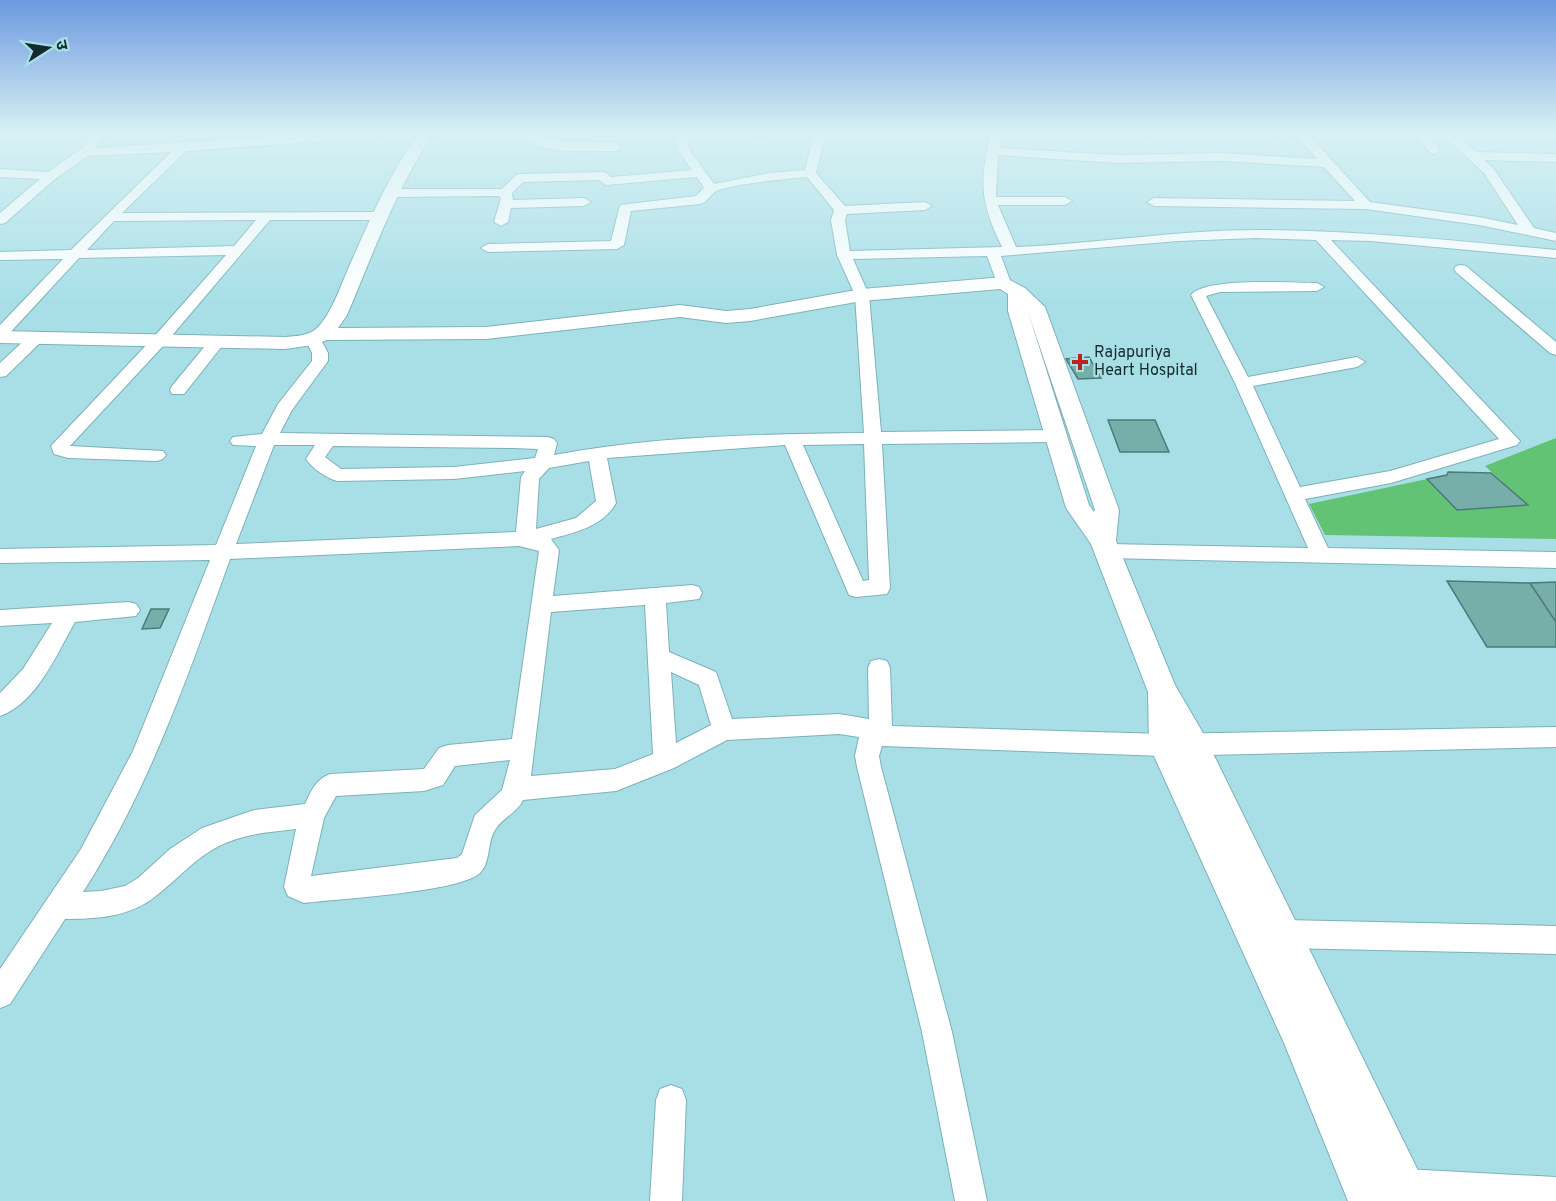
<svg xmlns="http://www.w3.org/2000/svg" width="1556" height="1201" font-family="Overpass,'Noto Sans Devanagari',sans-serif">
<rect width="100%" height="100%" fill="#a8dfe7"/>
<path fill="#62c375" d="M1556 438V539L1325 535 1309 504 1427 479 1457 510 1527 505 1485 466Z"/>
<path fill="#78aea9" stroke="#487c78" stroke-width="1.5" d="M1089 357 1101 378 1078 379 1066 359Z
M1108 420H1155L1169 452H1120Z
M1448 472 1491 473 1528 505 1457 510 1427 479 1447 475Z
M1447 581 1530 583 1556 622V647H1487Z
M1556 582V622L1530 583Z
M151 609H169L160 628 142 629Z"/>
<g fill="none" stroke-linecap="round" stroke-linejoin="round">
<g stroke="#7cb1b9" stroke-width="2">
<path id="minor" d="M95 133H108L95 148 330 133H387L381 137 186 151 122 213 380 212 387 216 380 220H270L164 345 70 446 163 451 166 455 163 459 157 461 68 458 54 454 51 446 152 339 226 255 79 258 6 337 0 339V325L63 259 0 260V252L71 250 171 152 88 156 55 179 5 223 0 224V213L40 179 0 177V169L48 172 81 149ZM256 220 234 246 87 250 114 221Z
M524 133H536L539 138 570 142 616 143 622 147 616 151C588 150 549 156 525 139Z
M675 133H770L764 137 688 140 689 149 714 184 769 173 805 170 814 133H826L816 173 845 206 925 202 932 206 925 210 847 214 845 220 850 251 1002 247C980 202 979 181 991 133H1003L1000 148 1117 155 1223 153 1317 159 1294 133H1307L1370 202 1479 217 1518 225 1484 173 1449 141H1433L1440 150 1434 154 1430 153 1418 137 1424 133H1455L1476 152 1556 154V162L1484 160 1493 168 1534 228 1556 233V241L1479 225 1366 209 1154 206 1147 202 1154 198 1355 201 1324 167 1223 161 1117 163 998 155 996 197H1065L1072 201 1065 205H998L1016 247C1096 244 1176 230 1256 230 1357 230 1456 241 1556 250V258L1370 241 1331 240 1520 441 1517 445 1391 483 1305 499 1328 548 1556 552V568L1108 558 1101 556 1098 551 1101 546 1108 544 1308 548 1235 383 1191 295C1205 277 1292 283 1317 283L1324 287 1317 291 1220 292 1206 296 1248 377 1357 357 1365 362 1357 367 1253 386 1300 487 1390 471 1499 439 1316 240 1256 238 1178 241 1001 256 1011 283 1004 287 997 283 987 256 853 259 869 295 881 432 1055 430 1061 432 1064 436 1061 440 1055 442 882 444 890 588 887 594 856 597 849 595 785 445 607 458 616 503C602 527 576 532 551 539L559 550 553 596 692 585 699 587 702 593 699 599 666 603 669 652 716 672 732 719 839 714 869 719 868 668 871 661 879 659 887 661 890 668 892 726 1164 734 1556 727V747L1164 756 882 746 879 756 881 767 952 1032 987 1201H955L922 1032 857 767 855 756 859 737 839 734 727 740 674 768 616 791 523 800C517 813 502 818 495 830 487 842 491 862 480 873 460 892 338 899 304 903L288 896 284 887 296 829C269 832 243 834 219 846 195 858 178 879 157 895 131 917 98 919 65 919L10 1004 0 1008V969L81 849 133 751 210 560 0 563V549L216 545 256 446 233 445 230 441 233 437 262 434 278 404 312 361V353L305 339 307 336H319L328 353V361L292 410 280 433 548 437 554 439 557 443 554 455C656 436 761 434 864 433L855 295 837 255 831 220 834 210 807 177C778 180 746 182 718 190 711 193 708 202 700 204L631 211 624 245 617 249 488 252 481 248 488 244 611 241 620 205 696 196 704 188 697 177 606 185 599 180 523 182 512 193 513 200 584 198 591 202 584 206 511 208 508 222 501 226 494 222 501 198 498 196 392 197 386 193 392 189H502L516 175 520 174 604 172 611 177 692 170 677 149ZM864 444 869 580 863 581 803 445ZM274 445H315L306 459C312 468 326 478 337 481L454 479 525 471 521 477 516 532 236 544ZM333 446 513 448 538 449 535 458 454 467 341 469 325 457ZM589 461 596 501 576 518 536 529 539 479 549 468ZM519 546 539 551 512 739 448 745 439 748 424 769 330 774C316 779 311 791 305 804L254 810 202 828 170 849 138 878 125 886 101 891 83 892C149 790 189 673 230 559ZM645 605 653 754 615 769 531 776 551 612ZM671 672 699 685 711 725 676 743ZM510 760 502 790 475 815 462 854 457 858 311 876 324 818 336 796 424 791 443 785 455 766Z
M1461 265 1466 266 1556 342V355L1550 353 1456 272 1454 269 1456 266Z
M36 333 44 338 42 341 6 376 0 377V363L30 335Z
M216 338 222 340 224 343 222 346 184 394H172L170 390 172 386 210 340Z
M129 602 136 604 140 610 136 616 75 622C57 653 37 703 0 716V693L23 669 52 623 0 626V610Z
M1284 920 1556 926V954L1284 948 1274 944 1270 934 1274 924Z
M671 1085 682 1089 686 1100 682 1201H650L656 1100 660 1089Z
M1405 1169 1556 1177V1201H1404L1393 1197 1389 1185 1393 1173Z"/>
</g>
<g stroke="#7cb1b9" stroke-width="2">
<path id="tertiary" d="M419 133H434C396 188 373 254 347 315L338 328 486 327 680 305 726 311 750 309 862 289 1004 277 1025 288 1045 307 1119 510 1116 541 1175 685 1203 733 1433 1201H1348L1284 1043 1149 745 1148 692 1091 544 1066 508 1008 311V294L1000 289 862 301 750 321 726 323 680 317 486 339 327 340 313 345 285 349 0 343V331L285 337C295 336 308 336 316 329 332 315 343 279 352 260 371 217 391 171 419 133ZM1028 312 1095 510 1094 512 1089 505Z
M1144 133H1279C1267 146 1173 138 1151 138Z"/>
</g>
<use href="#minor" fill="#fff" fill-rule="evenodd"/>
<use href="#tertiary" fill="#fff" fill-rule="evenodd"/>
</g>
<linearGradient id="sky" x2="0" y2="1"><stop stop-color="#6c99e0"/><stop offset="0.44" stop-color="#d8f1f4"/><stop offset="1" stop-color="#d8f1f4" stop-opacity="0"/></linearGradient>
<rect width="1556" height="301" fill="url(#sky)"/>
<path fill="#b52620" stroke="#a8dfe7" stroke-width="2" d="M1077 353h6v6h6v6h-6v6h-6v-6h-6v-6h6z"/>
<g text-anchor="middle" dominant-baseline="central" stroke-width="4.5" stroke-linejoin="round" paint-order="stroke">
<g font-size="16" fill="#142a2d" stroke="#a8dfe7" text-anchor="start">
<text x="1094" y="353">Rajapuriya<tspan x="1094" dy="18">Heart Hospital</tspan></text>
</g>
</g>
<g transform="translate(48 48) rotate(78)" stroke="#a8dfe7" stroke-width="4.5" paint-order="stroke">
<path d="M0-4.5L10 22L0 15L-10 22Z" fill="#142a2d"/>
<text y="-9" font-size="16" font-weight="bold" text-anchor="middle" fill="#142a2d">उ</text>
</g>
</svg>
